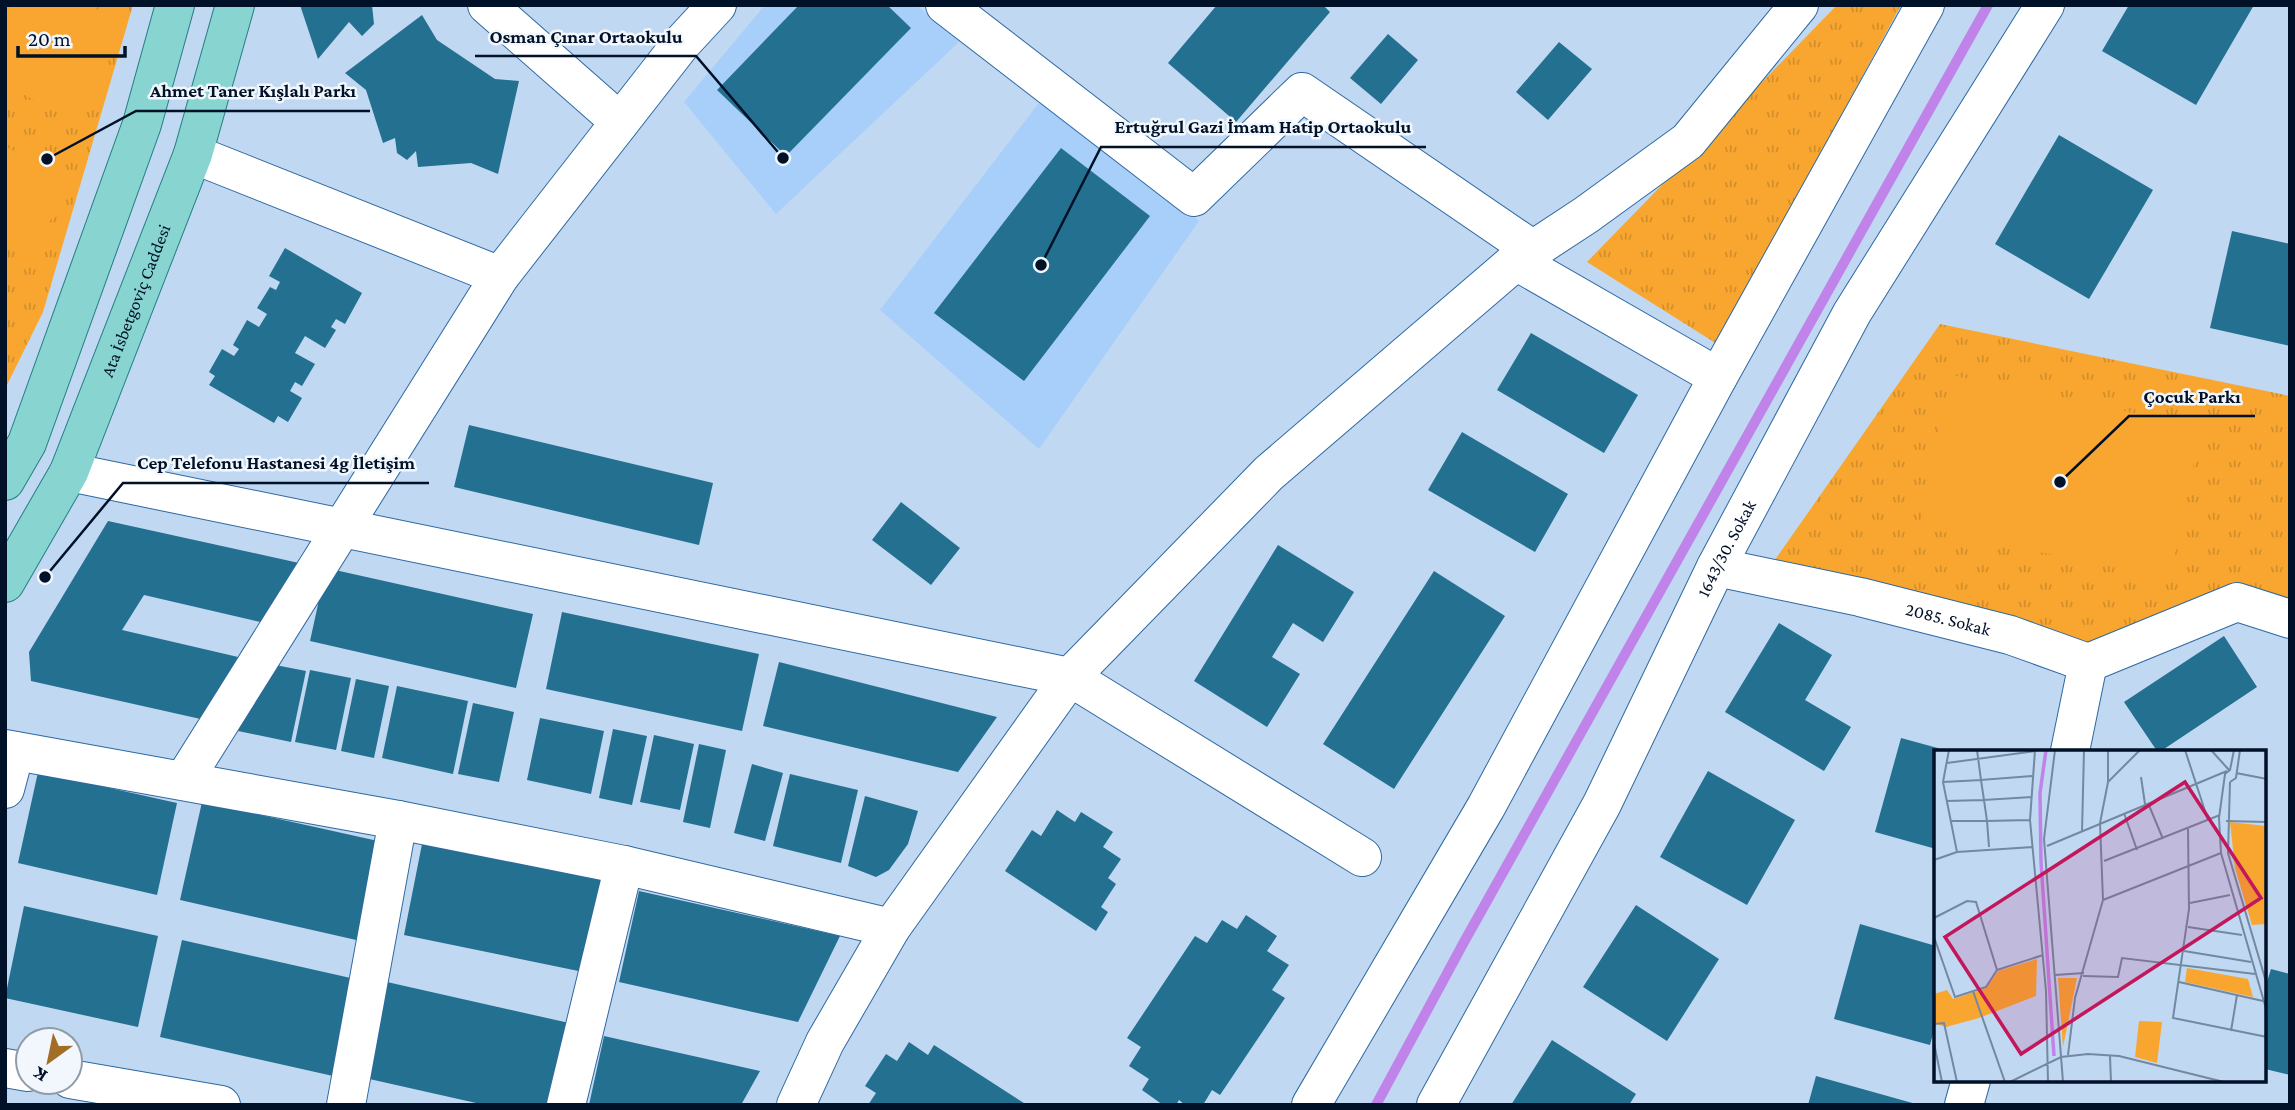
<svg xmlns="http://www.w3.org/2000/svg" width="2295" height="1110" font-family="'Crimson Pro',serif">
<defs>
<pattern id="grass-tufts" width="24" height="20" patternUnits="userSpaceOnUse" patternTransform="scale(1.75)"><rect width="24" height="20" fill="#f8a630"/><path d="M3 7l-1-3M5 7V3M7 7l1-3M15 17l-1-3M17 17v-4M19 17l1-3" fill="none" stroke="#d38e2b"/></pattern>
</defs>
<rect width="100%" height="100%" fill="#c0d8f2"/>
<path fill="#a8cff9" d="M765 5H916L960 41 776 214 684 102Z
M1042 99 1199 221 1039 449 880 310Z"/>
<path fill="url(#grass-tufts)" d="M5 5H133L43 312 5 389Z
M1837 5H1901L1717 344 1587 262Z
M1940 324 2290 396V607L2088 653 1770 567Z"/>
<path fill="#f8a630" d="M5 5H89L127 25 77 122 5 85Z
M5 146 71 183 34 250 5 234Z
M1951 375 2201 427 2170 579 1919 527Z"/>
<g fill="none" stroke-linecap="round" stroke-linejoin="round">
<path stroke="#c083ea" stroke-width="10" d="M1376 1105 1464 942 1988 5"/>
</g>
<path fill="#247090" d="M300 5H372L374 24 362 36 349 22 318 59Z
M799 5H887L911 28 786 156 717 90Z
M1217 5H1323L1330 12 1236 122 1168 63Z
M2129 5H2254L2196 105 2102 51Z
M422 15 437 40 495 79 519 81 498 174 471 163 418 167 416 151 407 160 397 153 395 138 383 143 366 90 345 73Z
M1388 34 1418 60 1381 104 1350 78Z
M1559 42 1592 69 1548 120 1516 92Z
M2059 135 2153 190 2089 299 1995 244Z
M1061 148 1150 216 1024 381 934 313Z
M2232 231 2290 244V346L2210 328Z
M285 248 362 293 345 324 336 319 331 327 336 330 325 348 305 336 295 353 315 364 302 386 295 382 290 391 302 398 288 422 278 416 274 423 209 385 215 376 209 372 222 349 234 356 239 349 233 345 247 320 259 327 267 314 257 308 270 287 276 290 280 282 269 276Z
M1531 333 1638 395 1604 453 1497 390Z
M469 425 713 483 699 545 454 487Z
M1462 432 1568 494 1535 552 1428 490Z
M901 502 960 548 931 585 872 540Z
M108 521 308 565 273 625 144 595 122 630 251 660 214 722 31 681 29 652Z
M1278 545 1354 592 1323 642 1293 623 1272 657 1300 674 1267 727 1194 681Z
M326 568 533 614 516 688 310 641Z
M1434 571 1505 616 1394 789 1323 744Z
M562 612 759 654 742 731 546 689Z
M1779 623 1832 655 1805 700 1851 727 1824 771 1725 712Z
M2224 636 2257 687 2161 751H2157L2124 702Z
M260 662 306 671 291 742 219 727Z
M779 662 997 717 958 772 763 726Z
M310 670 351 678 336 750 295 742Z
M356 679 389 686 374 758 341 751Z
M397 686 468 701 453 774 382 758Z
M473 703 514 712 499 782 458 774Z
M540 718 604 731 591 794 527 780Z
M613 729 647 736 632 805 599 798Z
M654 735 694 744 680 810 640 802Z
M1901 738 1945 750 1936 751V849L1875 832Z
M699 744 726 750 710 828 683 822Z
M752 764 783 773 765 841 734 833Z
M1708 771 1795 820 1747 905 1660 857Z
M38 772 177 803 157 895 18 863Z
M790 774 858 790 841 863 773 846Z
M865 796 918 811 908 844 889 870 876 877 848 866Z
M202 802 387 843 365 942 180 900Z
M1057 810 1075 822 1081 812 1113 832 1103 847 1121 859 1108 878 1116 884 1101 907 1108 912 1096 931 1005 871 1032 830 1041 836Z
M423 839 612 878 593 974 404 935Z
M639 891 840 936 798 1022 619 982Z
M1636 905 1719 959 1667 1041 1583 987Z
M24 906 158 936 138 1027 5 998Z
M1246 915 1277 936 1267 951 1289 965 1272 990 1285 998 1220 1095 1212 1090 1203 1105H1185L1179 1100 1176 1105H1163L1142 1090 1149 1079 1129 1066 1141 1047 1127 1038 1195 936 1207 943 1222 920 1237 929Z
M1860 924 1936 946V1023L1930 1045 1834 1019Z
M182 940 364 981 342 1078 160 1037Z
M2271 969 2290 974V1075L2265 1069V988Z
M387 982 578 1025 560 1105H485L365 1078Z
M604 1036 760 1071 741 1105H589Z
M1552 1040 1636 1094 1629 1105H1511Z
M909 1042 928 1055 934 1045 1027 1105H868L876 1093 865 1086 886 1054 897 1061Z
M1816 1076 1916 1104 1915 1105H1808Z"/>
<g fill="none" stroke-linecap="round" stroke-linejoin="round">
<g stroke="#2e69a2" stroke-width="40">
<g id="minor">
<path d="M487 5 620 122"/>
<path d="M945 5 1194 197 1302 92 1533 250"/>
<path d="M193 154 500 276"/>
<path d="M1516 261 1718 377"/>
<path d="M69 472 1070 677 1362 857"/>
<path id="s1" d="M1716 567 1860 597 2010 635 2088 663 2070 751"/>
<path d="M2088 663 2237 602 2290 619"/>
<path d="M5 749 398 820 624 865 891 928"/>
<path d="M184 780 500 276 681 44 717 5"/>
<path d="M5 789 15 751"/>
<path d="M5 1068 28 1072"/>
<path d="M70 1079 221 1105"/>
<path d="M346 1105 398 820"/>
<path d="M566 1105 624 865"/>
<path d="M796 1105 825 1042 891 928 1070 677 1269 473 1516 261 1586 215 1688 141 1799 5"/>
<path d="M1311 1105 1486 807 1718 377 1925 5"/>
<path id="s2" d="M1436 1105 1602 804 1716 567 1852 313 2045 5"/>
<path d="M1964 1105 1971 1080"/>
</g>
</g>
<g stroke="#247e82" stroke-width="40">
<g id="major">
<path d="M5 481 27 443 142 124 175 5"/>
<path id="s3" d="M5 583 69 472 193 154 235 5"/>
</g>
</g>
<use href="#minor" stroke="#fff" stroke-width="38"/>
<use href="#major" stroke="#87d4d1" stroke-width="38"/>
</g>
<g text-anchor="middle" dominant-baseline="central" stroke-width="5" stroke-linejoin="round" paint-order="stroke">
<g font-size="18" fill="#001128" stroke="#f1f7fd">
<text stroke="none"><textPath href="#s3" startOffset="312">Ata İsbetgoviç Caddesi</textPath></text>
<text stroke="none"><textPath href="#s2" startOffset="628">1643/30. Sokak</textPath></text>
<text stroke="none"><textPath href="#s1" startOffset="238">2085. Sokak</textPath></text>
</g>
</g>
<g transform="translate(1934 750)">
<rect width="332" height="332" fill="#c0d8f2"/>
<path d="M296 72 332 76V174L318 175 301 118ZM103 209 102 246 45 268 12 277 0 273V244L13 240 19 249 52 238 64 221ZM253 218 314 229 319 247 251 232ZM124 228H143L129 297ZM205 271 228 272 223 313 201 307Z" fill="#f8a630"/>
<path d="M332 138V152L312 154 310 140ZM90 223 97 241 67 253 60 235Z" fill="#f8a630"/>
<path fill="none" stroke="#c083ea" stroke-width="3.5" d="M112 0 106 43 107 112 120 306"/>
<path fill="none" stroke="#7388a1" stroke-width="2" d="M43 0 47 30 98 26M101 0 96 70 112 241 114 332M121 0 110 89 129 332M251 0 274 70M277 0 295 20M300 0 296 20 291 24 285 68 287 103 333 262M13 13 101 1M302 23 333 29M207 27 211 54M9 32 47 30 50 50 98 47M174 32V0M296 32 294 103 333 235M296 32 302 28 306 0M12 51 50 50 53 71H17M214 53 229 89M190 63 203 100M292 71 333 72M254 79 255 159 239 268 333 287M148 82 150 0M113 96 293 21M55 97 53 71 96 70M23 102 99 97M0 110 23 102 9 32 15 0M170 111 286 65M169 150 287 103M256 153 296 145M0 168 33 151 42 152 63 220 109 205M254 177 308 185M0 187 21 247 52 237 63 220M250 201 317 212M121 225 150 223M149 226 184 227 188 208 321 224M245 232 329 251M39 241 71 332M0 274 10 273 23 332M297 281 303 245M0 293 8 332M134 305 141 248 169 150 166 73 174 32 206 0M176 306 177 332M76 332 127 307 154 304 185 306 290 332"/>
<path fill="#c2185b" fill-opacity="0.15" stroke="#c2185b" stroke-width="3.5" d="M251 32 327 148 87 304 11 187Z"/>
<rect width="332" height="332" fill="none" stroke="#001128" stroke-width="3.5"/>
</g>
<path fill="none" stroke="#001128" stroke-width="2.5" d="M783 158L696 56H475M47 159L136 111H370M1041 265L1101 147H1426M2060 482L2129 416H2255M45 577L123 483H429"/>
<g fill="#001128" stroke="#f1f7fd" stroke-width="2.5">
<circle cx="783" cy="158" r="7"/>
<circle cx="47" cy="159" r="7"/>
<circle cx="1041" cy="265" r="7"/>
<circle cx="2060" cy="482" r="7"/>
<circle cx="45" cy="577" r="7"/>
</g>
<g font-size="19" text-anchor="middle" font-weight="bold" fill="#001128" stroke="#f1f7fd" stroke-width="5" stroke-linejoin="round" paint-order="stroke">
<text x="586" y="43">Osman Çınar Ortaokulu</text>
<text x="253" y="97">Ahmet Taner Kışlalı Parkı</text>
<text x="1263" y="133">Ertuğrul Gazi İmam Hatip Ortaokulu</text>
<text x="2192" y="403">Çocuk Parkı</text>
<text x="276" y="469">Cep Telefonu Hastanesi 4g İletişim</text>
</g>
<rect width="2295" height="1110" fill="none" stroke="#001128" stroke-width="14"/>
<g transform="translate(49 1061) rotate(213)"><circle r="33" fill="#f1f7fd" stroke="#919ba8" stroke-width="2"/>
<path d="M0-5L12 26L0 18L-12 26Z" fill="#a26d25"/>
<text y="-10" font-size="19" font-weight="bold" text-anchor="middle" fill="#001128">K</text>
</g>
<path d="M18 46v10h107v-10" fill="none" stroke="#001128" stroke-width="3.5"/>
<text x="28" y="46" font-size="21" fill="#001128" stroke="#f1f7fd" stroke-width="5" paint-order="stroke">20 m</text>
</svg>
